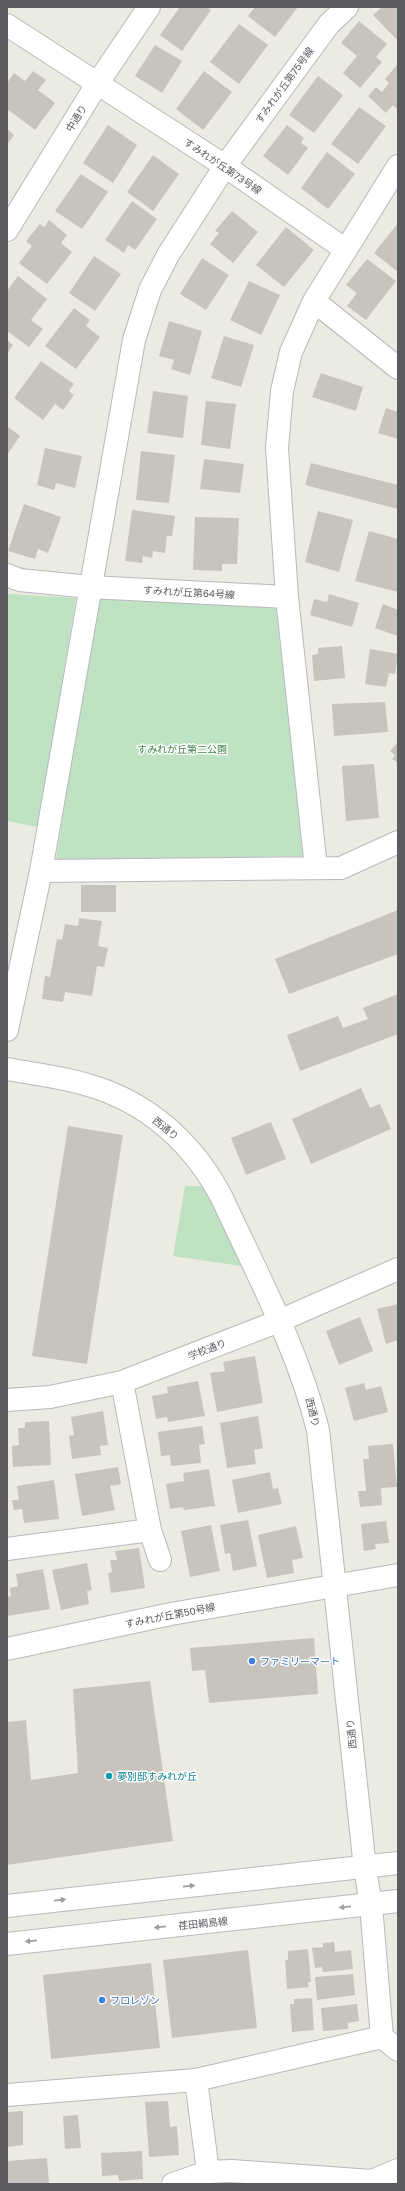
<svg xmlns="http://www.w3.org/2000/svg" width="405" height="2191" font-family="'Golos Text','Noto Sans JP',sans-serif">
<rect width="100%" height="100%" fill="#ecebe1"/>
<path fill="#bfe2c3" d="M7 594 76 598 38 827 7 821Z
M95 595 276 608 304 856 56 861Z
M185 1186H205L241 1266 173 1256Z"/>
<path fill="#c7c4be" d="M180 7H207L211 10 182 51 160 35Z
M255 7H298L275 37 248 16Z
M382 7H398V38L396 39 373 15Z
M359 21 387 44 376 57 382 62 360 88 343 73 357 56 341 43Z
M239 24 268 45 239 84 210 62Z
M155 45 182 61 162 93 135 76Z
M397 65 398 110 393 105 386 113 368 96 376 87 382 92 389 83 385 79Z
M33 71 46 80 38 90 55 103 35 130 7 109V83L14 73 25 81Z
M204 71 232 92 203 130 176 109Z
M318 76 343 95 314 133 289 115Z
M359 107 386 126 358 164 331 144Z
M108 125 137 145 113 183 83 163Z
M287 125 304 138 301 143 308 148 288 175 263 156Z
M7 129 14 135 7 145Z
M327 152 355 174 328 209 301 188Z
M153 155 179 174 153 211 127 192Z
M81 174 108 192 82 229 55 211Z
M132 201 157 219 135 250 128 245 124 253 105 240Z
M232 211 258 232 233 263 210 244 219 233 215 231Z
M49 220 67 235 61 243 72 252 47 284 19 263 32 246 26 241 40 224 44 227Z
M398 223V272L374 253Z
M286 227 314 250 284 287 256 265Z
M94 256 121 274 95 311 69 293Z
M202 258 229 275 206 310 180 294Z
M367 259 396 281 366 320 347 306 357 293 346 285Z
M18 276 47 299 31 320 43 329 29 347 7 331V291Z
M249 281 280 295 261 335 230 320Z
M74 308 90 320 86 326 100 337 76 369 45 346Z
M169 321 202 331 190 375 171 369 174 360 159 356Z
M224 336 254 345 241 387 211 378Z
M7 340 13 345 7 354Z
M41 361 74 384 69 391 74 395 63 410 55 404 43 420 14 398Z
M321 373 363 387 356 411 312 397Z
M153 391 188 396 183 438 147 433Z
M206 401 236 404 230 449 201 445Z
M386 408 398 412V439L378 433Z
M7 426 20 436 7 455Z
M45 448 82 456 75 488 56 483 54 490 37 485Z
M141 451 175 455 169 503 136 500Z
M204 459 244 464 240 493 200 489Z
M311 463 398 485V509L305 485Z
M24 504 61 517 48 553 38 549 35 559 8 551Z
M132 510 175 516 172 536H167L165 553 153 551 152 558 143 556 142 563 125 561Z
M318 511 353 520 339 572 305 562Z
M195 517 239 518 237 564H222V571L193 570Z
M369 531 398 539V592L355 581Z
M329 594 359 603 352 627 310 615 314 599 327 602Z
M383 604 398 610V636L375 628Z
M342 646 345 678 314 681 312 655 318 654V648Z
M370 649 398 654 395 674 389 673 386 687 365 684Z
M385 702 388 732 334 736 332 704Z
M398 742V768L396 766 398 763 392 759 395 755 390 751Z
M374 764 379 818 346 821 342 766Z
M81 885H116V912H81Z
M398 910V954L289 994 275 959Z
M79 918 102 921 98 946 108 948 104 967 97 966 92 996 65 992 63 1002 42 999 45 976 50 977 57 939 62 940 65 924 78 926Z
M398 994V1034L300 1071 287 1035 338 1016 343 1028 368 1019 363 1008Z
M361 1088 370 1108 380 1104 391 1129 311 1164 292 1119Z
M271 1122 286 1159 246 1175 231 1138Z
M68 1126 123 1135 87 1364 32 1356Z
M398 1304V1340L386 1344 377 1309Z
M360 1317 373 1351 339 1365 326 1331Z
M255 1356 263 1403 217 1412 210 1373 225 1371 223 1362Z
M198 1381 205 1416 168 1422 167 1417 156 1419 152 1396 168 1393 167 1387Z
M364 1383 366 1390 381 1386 388 1412 354 1421 345 1388Z
M103 1411 108 1445 100 1446 101 1455 72 1459 69 1436 74 1435 71 1417Z
M258 1416 263 1448 254 1450 256 1464 227 1468 220 1423Z
M49 1421 51 1465 13 1467 12 1446 19 1445 18 1428H25V1422Z
M202 1426 205 1444 199 1445 201 1463 171 1466 170 1455 161 1456 158 1432Z
M393 1444 397 1487 381 1488 382 1505 360 1507 358 1491H366L363 1459H369L368 1446Z
M118 1467 121 1484 110 1486 115 1510 82 1516 75 1474Z
M209 1469 215 1506 184 1510 183 1507 170 1509 166 1484 184 1481 183 1473Z
M270 1472 273 1489 278 1488 282 1504 238 1513 232 1480Z
M54 1480 59 1519 24 1523 22 1509 14 1510 12 1500H19L17 1486Z
M248 1520 257 1566 233 1571 230 1553 225 1554 220 1525Z
M386 1521 389 1543 375 1544 376 1549 364 1551 361 1524Z
M211 1525 220 1571 190 1577 181 1531Z
M296 1526 303 1558 292 1560 294 1573 267 1578 258 1535Z
M139 1548 145 1588 111 1593 108 1573 112 1572 110 1560H117L115 1551Z
M87 1563 92 1590 87 1591 89 1604 61 1610 52 1570Z
M43 1569 50 1609 8 1616 7 1597 11 1596 10 1588 18 1586 16 1574Z
M314 1638 318 1694 209 1703 205 1670 192 1671 190 1648Z
M150 1681 173 1841 7 1865V1722L26 1720 31 1780 78 1773 73 1689Z
M334 1942 335 1952 351 1950 353 1969 323 1972 322 1967 315 1968 312 1948 323 1947V1943Z
M308 1949 311 1982H308L309 1987 287 1989 285 1960H288V1951Z
M248 1950 257 2028 172 2038 163 1960Z
M151 1963 160 2048 51 2059 43 1975Z
M353 1974 355 1995 317 2000 315 1977Z
M312 1998 314 2030 292 2032 290 2004H294V1999Z
M357 2004 359 2021 348 2023V2029L323 2031 321 2008Z
M168 2101 170 2127 177 2126 179 2155 149 2157 145 2102Z
M23 2111V2145L7 2147V2112Z
M78 2115 81 2148 65 2149 63 2116Z
M142 2151 143 2179 119 2181 118 2175 102 2176 101 2153Z
M47 2158 49 2184H7V2161Z"/>
<g fill="none" stroke-linecap="round" stroke-linejoin="round">
<g stroke="#b7b8bd" stroke-width="24">
<path id="minor" d="M7 25 225 166 346 250
M7 230 97 84 149 7
M314 301 398 368
M7 575 20 580 90 587 287 597
M316 868 287 597 277 448 282 391 291 352 314 301 398 166
M41 871 341 868 398 842
M7 1030 41 871 134 340 150 290 168 255 225 166 329 24 347 7
M122 1382 150 1530 160 1560
M7 1400 50 1397 122 1382 279 1321 398 1269
M7 1549 150 1530
M7 1649 171 1614 398 1575
M196 2080 208 2172
M7 2095 196 2080 382 2037
M173 2184 208 2172 232 2171 372 2181 398 2170"/>
</g>
<g stroke="#b7b8bd" stroke-width="24">
<path id="tertiary" d="M7 1069C34 1074 62 1077 88 1085 148 1102 194 1144 222 1198 257 1274 298 1349 318 1430L365 1868 371 1905 382 2037 398 2050"/>
</g>
<g stroke="#b7b9bf" stroke-width="24">
<path id="secondary" d="M7 1906 398 1863
M7 1944 398 1901"/>
</g>
<use href="#minor" stroke="#fff" stroke-width="22"/>
<use href="#tertiary" stroke="#fff" stroke-width="22"/>
<use href="#secondary" stroke="#fff" stroke-width="22"/>
</g>
<defs><path id="oneway-solid" d="M-6-.8H1V-3.2L6.5 0L1 3.2V.8H-6Z"/></defs>
<g fill="#9c9da0">
<use href="#oneway-solid" transform="translate(189 1886) rotate(-6)"/>
<use href="#oneway-solid" transform="translate(60 1900) rotate(-6)"/>
<use href="#oneway-solid" transform="translate(345 1907) rotate(174)"/>
<use href="#oneway-solid" transform="translate(160 1927) rotate(174)"/>
<use href="#oneway-solid" transform="translate(31 1941) rotate(174)"/>
</g>
<g fill="#3f7fe0" stroke="#fff" stroke-width="1.5">
<circle cx="252" cy="1661" r="4"/>
<circle cx="102" cy="2000" r="4"/>
</g>
<circle fill="#0f9aa8" stroke="#fff" stroke-width="1.5" cx="109" cy="1776" r="4"/>
<g text-anchor="middle" dominant-baseline="central" stroke-width="3" stroke-linejoin="round" paint-order="stroke">
<g font-size="10" fill="#5a5c61" stroke="#fff">
<text transform="translate(284 85) rotate(-54)">すみれが丘第75号線</text>
<text transform="translate(76 118) rotate(-58)">中通り</text>
<text transform="translate(223 166) rotate(34)">すみれが丘第73号線</text>
<text transform="translate(189 592) rotate(3)">すみれが丘第64号線</text>
<text transform="translate(166 1128) rotate(39)">西通り</text>
<text transform="translate(207 1349) rotate(-21)">学校通り</text>
<text transform="translate(313 1412) rotate(76)">西通り</text>
<text transform="translate(170 1615) rotate(-11)">すみれが丘第50号線</text>
<text transform="translate(351 1734) rotate(-96)">西通り</text>
<text transform="translate(203 1923) rotate(-6)">荏田綱島線</text>
</g>
<g font-size="10" fill="#3a8045" stroke="#fff">
<text x="182" y="749">すみれが丘第二公園</text>
</g>
<g font-size="10" fill="#366cbe" stroke="#fff" text-anchor="start">
<text x="260" y="1661">ファミリーマート</text>
<text x="110" y="2000">フロレゾン</text>
</g>
<g font-size="10" fill="#0d838f" stroke="#fff" text-anchor="start">
<text x="117" y="1776">夢別邸すみれが丘</text>
</g>
</g>
<rect width="405" height="2191" fill="none" stroke="#5a5c61" stroke-width="16"/>
</svg>
